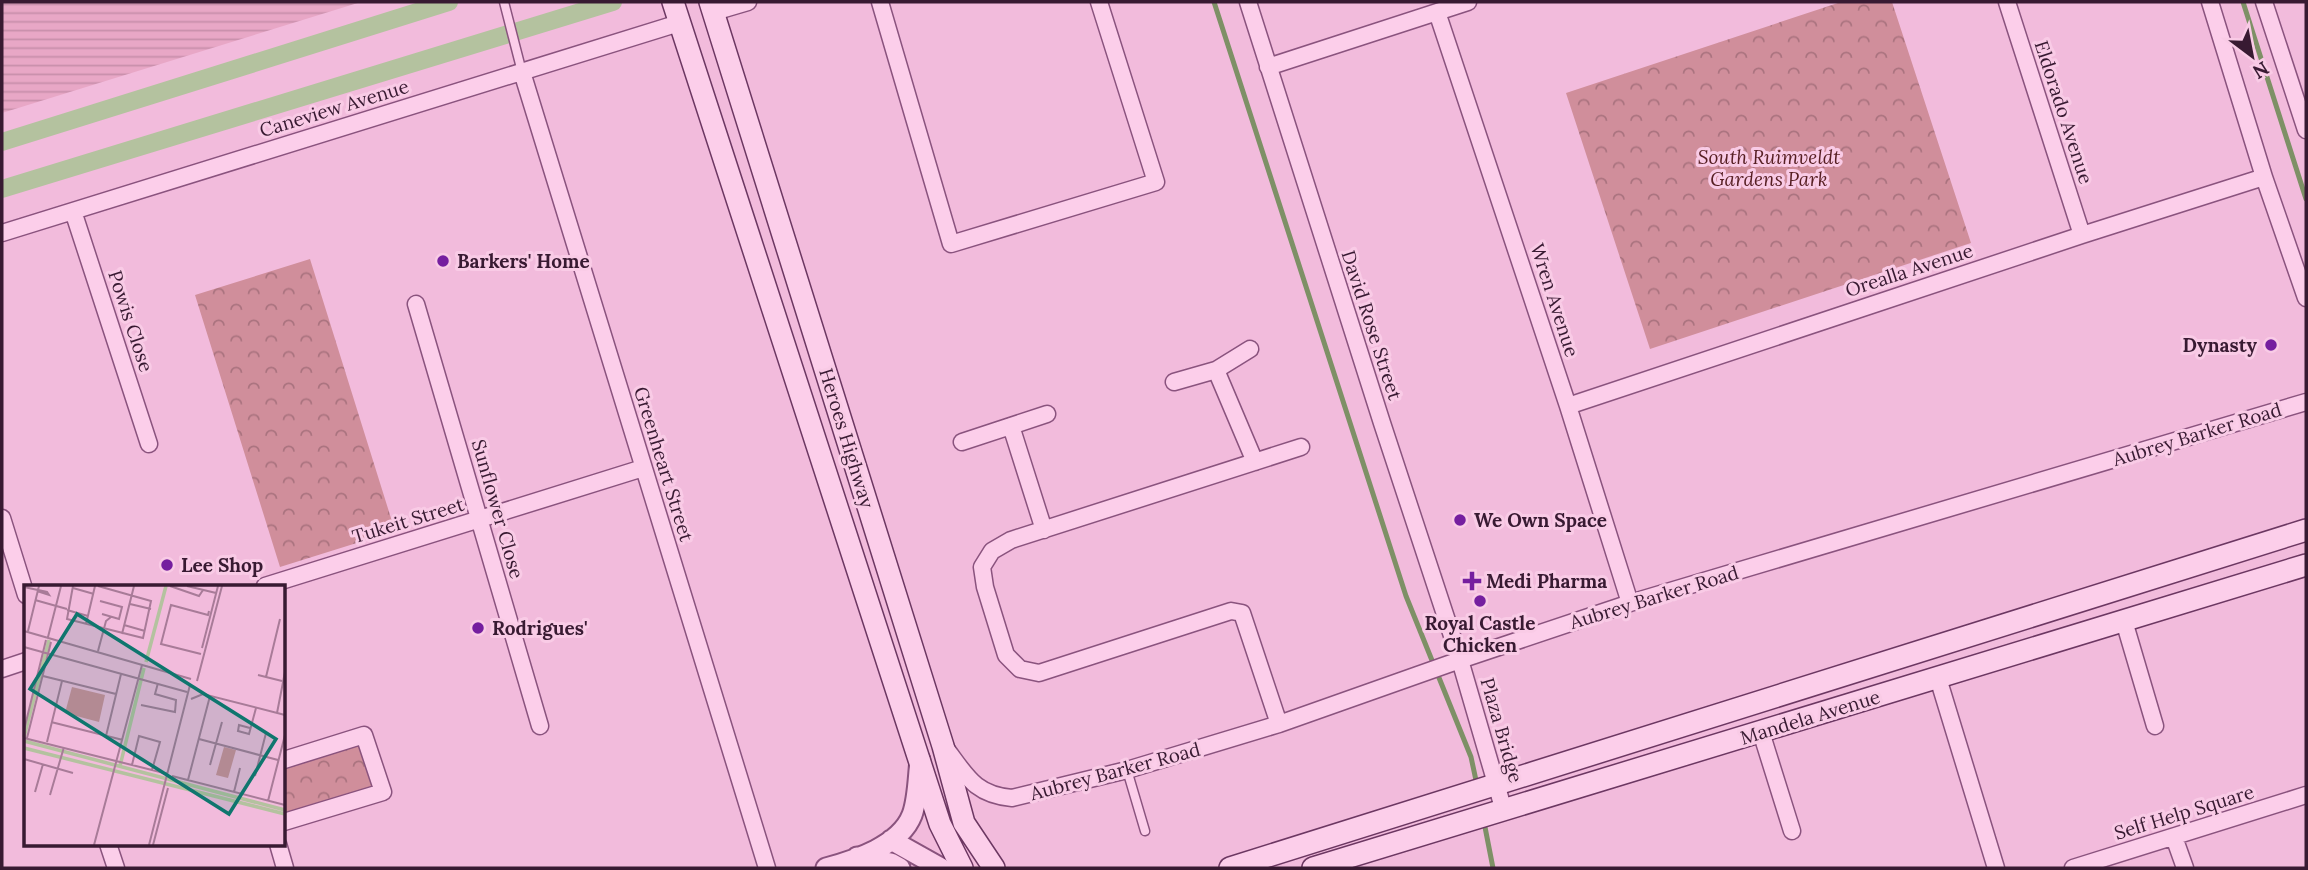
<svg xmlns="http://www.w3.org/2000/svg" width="2308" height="870" font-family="Lora,serif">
<defs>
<pattern id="farmland-rules" width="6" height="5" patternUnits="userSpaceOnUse" patternTransform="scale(1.75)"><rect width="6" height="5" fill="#e8a7c6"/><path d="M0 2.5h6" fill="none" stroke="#c88fab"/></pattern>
<pattern id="park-crowns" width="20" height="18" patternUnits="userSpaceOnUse" patternTransform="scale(1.75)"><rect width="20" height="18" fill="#d08e9b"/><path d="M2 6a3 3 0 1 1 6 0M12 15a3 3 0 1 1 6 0" fill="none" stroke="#aa737f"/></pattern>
</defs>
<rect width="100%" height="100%" fill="#f2bbdc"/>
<path fill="url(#farmland-rules)" d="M2 2H361L2 113Z"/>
<path fill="url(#park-crowns)" d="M1841 2H1892L1971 243 1650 349 1566 93Z
M310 259 395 531 280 567 195 295Z
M359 744 374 788 284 817V768Z"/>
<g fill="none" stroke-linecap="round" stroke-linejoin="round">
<path stroke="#7e9066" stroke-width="5" d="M1214 2 1406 596 1471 757 1477 785
M2243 2 2306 199
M1484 822 1493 868"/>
<path stroke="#b4c29f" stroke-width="18" d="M2 142 449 2
M2 189 613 2"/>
<g stroke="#8a537e" stroke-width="11">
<path id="service" d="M504 2 522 72
M1127 770 1145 831"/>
</g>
<g stroke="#8a537e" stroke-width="19">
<path id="minor" d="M880 2 951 244 1156 182 1099 2
M1248 2 1382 423 1460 660 1504 811
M2007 2 2082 235
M2210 2 2264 177 2306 298
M2264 2 2306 130
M714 12 748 2
M1437 12 1568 406 1630 603
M1268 67 1468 2
M522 72 767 868
M73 211 149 444
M2 233 679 23
M416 304 540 726
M1216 370 1255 462
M1174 382 1216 370 1250 349
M1568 406 2082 235 2264 177
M1011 426 1044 530
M962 442 1047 414
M2 518 26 595
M265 586 643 468
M2124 621 2155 726
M2 669 26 661
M1938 678 1996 868
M1279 724 1242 613 1231 611 1039 673 1020 669 1006 655 985 587 982 567 992 551 1011 540 1301 447
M1761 732 1792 831
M947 750C967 777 976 795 1012 798L1127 770 1279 724 1460 660 1630 603 2306 402
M284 760 364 735 383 792 284 822
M2174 837 2185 868
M108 844 116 868
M278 844 285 868
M2073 868 2306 795"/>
</g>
<g stroke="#8a537e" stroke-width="23">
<path id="tertiary" d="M891 840 941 868
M857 857 891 863 900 868
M826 868C855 860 900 846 912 815 918 799 918 777 920 760"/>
</g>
<g stroke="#6c3762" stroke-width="24">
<path id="secondary" d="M673 2 940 824 962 868
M710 2 943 746 964 823 994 868
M1230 868 2306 530
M1313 868 2306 565"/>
</g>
<use href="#service" stroke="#fcceea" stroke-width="8"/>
<use href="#minor" stroke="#fcceea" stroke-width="16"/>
<use href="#tertiary" stroke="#fcceea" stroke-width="19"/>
<use href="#secondary" stroke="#fcceea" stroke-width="21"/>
</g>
<g fill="#751e9f" stroke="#f9cbe6" stroke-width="2.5">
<circle cx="443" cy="261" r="7"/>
<circle cx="2271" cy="345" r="7"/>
<circle cx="1460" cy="520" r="7"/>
<circle cx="167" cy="565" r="7"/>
<path d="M1468.5 570.5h7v7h7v7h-7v7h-7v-7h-7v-7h7z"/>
<circle cx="1480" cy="601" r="7"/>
<circle cx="478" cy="628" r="7"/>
</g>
<g text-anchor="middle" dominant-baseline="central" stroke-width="6" stroke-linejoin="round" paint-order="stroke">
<g font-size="19" fill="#381a32" stroke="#f9cbe6">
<text transform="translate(334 108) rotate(-17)">Caneview Avenue</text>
<text transform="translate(2064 112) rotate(72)">Eldorado Avenue</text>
<text transform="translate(1909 270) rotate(-18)">Orealla Avenue</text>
<text transform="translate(1555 300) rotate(72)">Wren Avenue</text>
<text transform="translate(131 321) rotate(72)">Powis Close</text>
<text transform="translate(1372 325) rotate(72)">David Rose Street</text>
<text transform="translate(2197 434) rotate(-17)">Aubrey Barker Road</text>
<text transform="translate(847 438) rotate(73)">Heroes Highway</text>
<text transform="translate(664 464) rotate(73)">Greenheart Street</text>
<text transform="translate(498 509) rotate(74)">Sunflower Close</text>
<text transform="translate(408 520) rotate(-17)">Tukeit Street</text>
<text transform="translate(1654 597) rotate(-17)">Aubrey Barker Road</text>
<text transform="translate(1810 717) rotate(-17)">Mandela Avenue</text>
<text transform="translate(1502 730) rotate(74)">Plaza Bridge</text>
<text transform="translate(1115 771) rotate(-15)">Aubrey Barker Road</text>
<text transform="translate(2184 812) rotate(-17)">Self Help Square</text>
</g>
<g font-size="19" font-style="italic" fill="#561e22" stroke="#f9cbe6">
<text x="1769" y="157">South Ruimveldt<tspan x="1769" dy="22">Gardens Park</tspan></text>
</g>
<g font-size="19" font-weight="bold" fill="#381a32" stroke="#f9cbe6" text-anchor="start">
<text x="457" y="261">Barkers' Home</text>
<text x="2257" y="345" text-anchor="end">Dynasty</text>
<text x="1474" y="520">We Own Space</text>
<text x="181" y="565">Lee Shop</text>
<text x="1486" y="581">Medi Pharma</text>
<text x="1480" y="623" text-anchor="middle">Royal Castle<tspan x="1480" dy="22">Chicken</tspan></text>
<text x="492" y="628">Rodrigues'</text>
</g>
</g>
<g transform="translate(24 585)">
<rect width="261" height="261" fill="#f2bbdc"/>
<path d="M48 102 81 110 75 137 41 128ZM200 162 212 165 204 193 192 190Z" fill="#d08e9b"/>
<path fill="none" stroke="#b4c29f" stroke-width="3.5" d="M122 77 142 1M0 152 25 55M0 156 261 225M0 163 261 229M96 181 120 83"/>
<path fill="none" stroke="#a87b98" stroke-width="2" d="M49 1 43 34 119 53 127 16 74 1M146 1 175 11 179 5M163 1 192 8M0 2 23 7 25 10 13 6M49 3 70 9M11 15 43 24M76 16 98 22 95 34 78 29M106 19 127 24M43 25 64 31M62 39 71 1M100 40 121 46M0 46 167 94M4 46 15 1M98 49 110 1M24 52 37 1M0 62 163 107M178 63 194 1M74 66 82 36 87 32M177 69 137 59 147 20 184 30 185 26M234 90 258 96M19 91 92 109M242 92 256 34M173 96 198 1M167 114 179 109 261 130M117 120 151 127 152 115 131 109 134 98M253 128 261 87M27 137 99 155M226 143 215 140 214 146 225 149 232 123M0 145 22 55M82 151 97 89M0 153 144 189M3 153 27 57M175 154 254 175M23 157 38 96M0 174 49 188M108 180 115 151 136 157 128 185M186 180 198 137M148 191 261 220M231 191 242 148M164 195 186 111M11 207 19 179M210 207 216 183M26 210 40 162M244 216 261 150M70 260 118 80M125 260 166 100M129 260 144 203"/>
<path fill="#0f766e" fill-opacity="0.15" stroke="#0f766e" stroke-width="3.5" d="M53 29 252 154 205 229 6 104Z"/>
<rect width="261" height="261" fill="none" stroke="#381a32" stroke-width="3.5"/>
</g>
<rect width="2308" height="870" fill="none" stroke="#381a32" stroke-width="7"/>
<g transform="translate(2252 56) rotate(148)" stroke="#f9cbe6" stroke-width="5" paint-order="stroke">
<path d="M0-5L12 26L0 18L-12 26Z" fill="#381a32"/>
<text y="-10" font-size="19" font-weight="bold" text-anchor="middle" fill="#381a32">N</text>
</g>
</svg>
